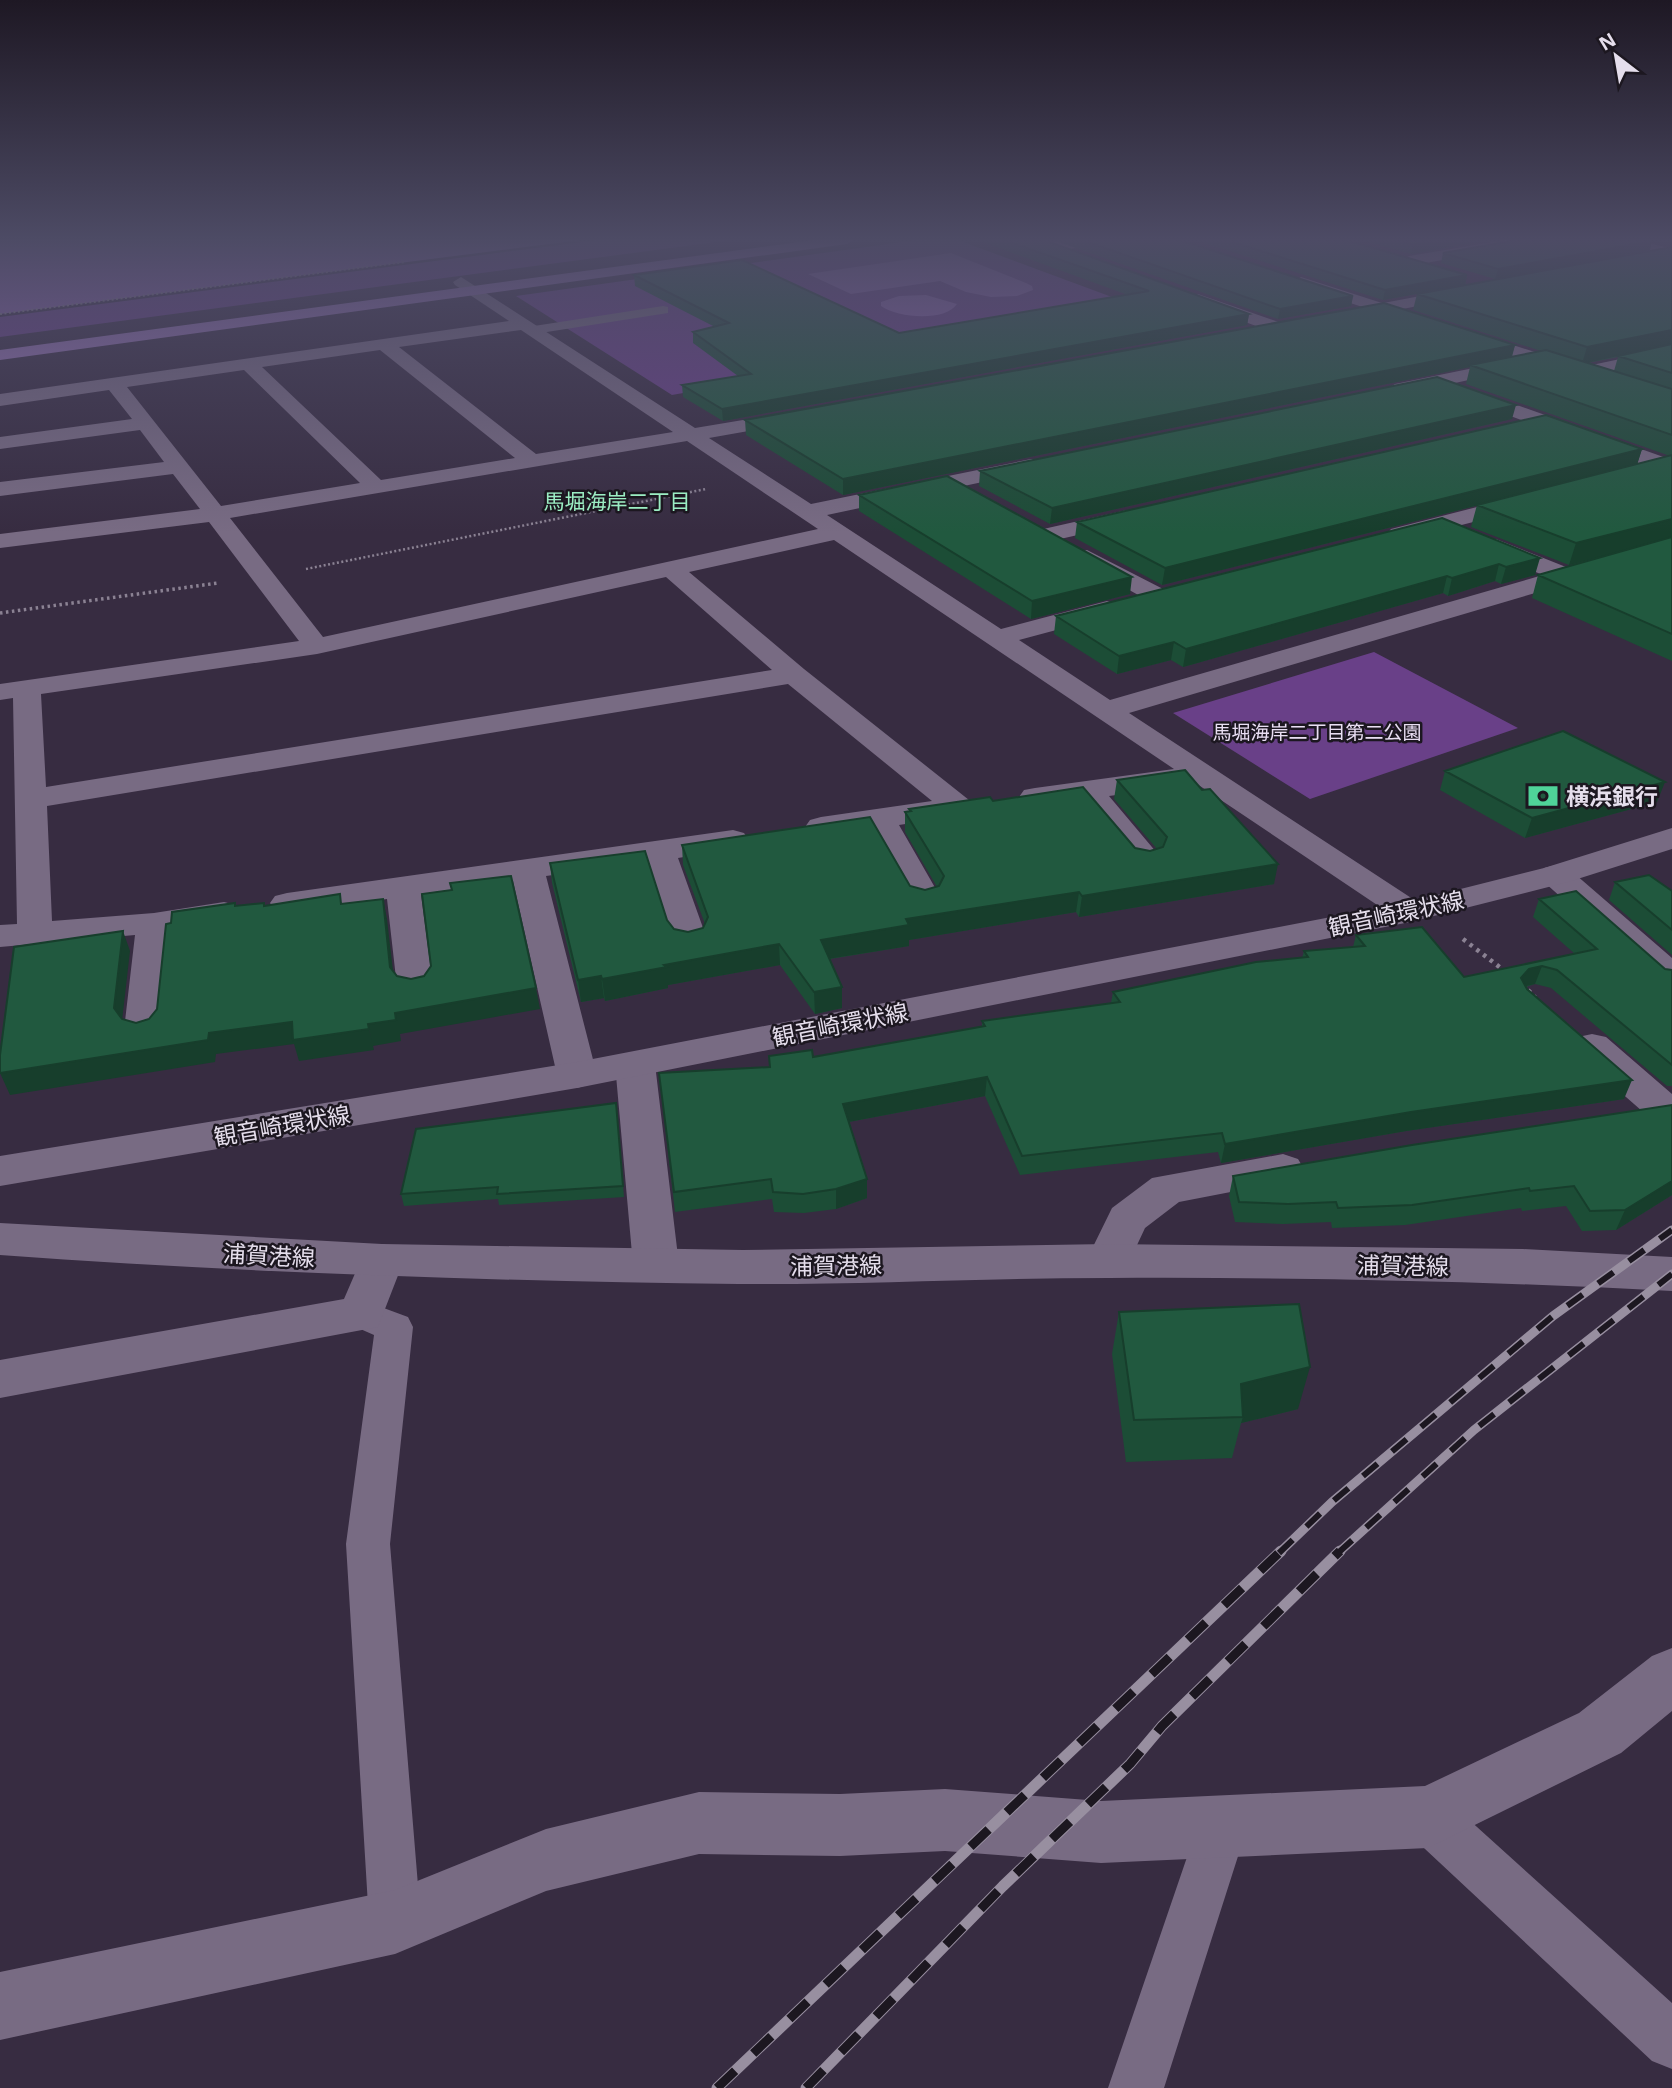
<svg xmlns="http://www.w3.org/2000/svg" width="1672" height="2088" font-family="'Noto Sans','Noto Sans JP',sans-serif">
<rect width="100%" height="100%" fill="#372c41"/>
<path fill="#694088" d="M598 240H731L0 337V317Z
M916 240H958L1147 310 672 395 516 296Z
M1374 652 1518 728 1310 799 1173 713Z"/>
<path fill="#8f65b1" d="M0 240H580L0 314Z
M951 253 1026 283 1032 286 1033 290 1017 296 991 297 966 292 940 281 851 294 808 274Z
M926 295 957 304C945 322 898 318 881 306V302L899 296Z"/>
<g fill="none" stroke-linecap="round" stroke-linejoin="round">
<path stroke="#8b8293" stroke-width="2" stroke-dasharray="2 2.5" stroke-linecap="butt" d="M0 314 405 262"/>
<path stroke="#8b8293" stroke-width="2.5" stroke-dasharray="2 2.5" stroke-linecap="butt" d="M306 569 706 489"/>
<path stroke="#8b8293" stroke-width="3.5" stroke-dasharray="2.5 3.5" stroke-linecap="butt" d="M0 613 218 583"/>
<path stroke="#8b8293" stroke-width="4.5" stroke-dasharray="3.5 5" stroke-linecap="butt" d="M1463 939 1506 972
M1522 984 1535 997"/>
<path fill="#786b83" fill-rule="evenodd" d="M663 306 668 307V313L534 334 527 330 534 326Z
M362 1300 408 1317 413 1327 390 1544 421 1922 414 1941 395 1948 376 1941 369 1922 346 1544 374 1335 349 1324 343 1314 349 1304Z
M1428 1792 1446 1799 1672 2003V2069L1652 2061 1410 1835 1403 1817 1410 1799Z
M1223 1800 1241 1807 1248 1825 1164 2088H1108L1198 1825 1205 1807Z"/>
<path fill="#786b83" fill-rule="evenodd" d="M1065 240H1101C1093 247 1050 254 1042 247L1044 244Z
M1505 240H1539L1532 244 1409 266 1401 261 1409 256Z
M1613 240H1638L1672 249V257L1615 243Z
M461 277 695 428 797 411 804 413 807 417 804 421 709 438 811 504 1031 459 1039 460 1042 465 1039 470 827 515 1001 629 1107 601 1116 604 1120 609 1116 614 1019 640 1110 700 1543 575 1480 549 1476 544 1480 539H1496L1576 571 1579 576 1576 581 1129 713 1422 905 1427 912 1422 919 1410 922 1398 919 1197 784 1109 796 1162 859 1158 866 1146 869 1134 866 1079 800 1035 806 1024 804 1019 797 1024 790 1035 788 1174 769 834 540 689 572 804 669 969 800 974 807 969 814 899 825 941 898 936 905 924 908 912 905 869 830 821 837 810 834 805 827 810 820 821 817 932 801 788 684 47 806 52 921 154 913 224 902 236 905 241 912 236 919 171 931 162 1030 156 1038 143 1042 130 1038 124 1030 135 935 0 947V925L17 924 13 698 0 700V684L299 641 209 522 0 548V534L200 509 173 474 0 496V482L164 462 140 430 0 449V437L132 419 109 390 0 406V394L509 321 455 285 453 282ZM521 330 673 432 536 454 399 347ZM380 350 515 458 381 480 262 367ZM244 370 360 483 221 506 127 387ZM687 441 818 529 323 637 230 518ZM666 577 772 670 46 787 41 694 317 654Z
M1468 287 1476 292 1474 295 1341 321 1333 316 1341 311Z
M1198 294 1284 324 1287 328 1278 333 1272 332 1192 302 1190 299Z
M1672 348V358L1580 379 1571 373 1573 369Z
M1518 359 1527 364 1524 368 1395 396 1385 390 1395 384Z
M1466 387 1672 460V471H1660L1459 397 1456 393Z
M1524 495 1532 497 1535 502 1532 507 1399 541 1391 539 1387 534 1391 529Z
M1127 510 1135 512 1138 517 1135 522 1047 542 1039 540 1035 535 1039 530Z
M1087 550 1167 591 1171 596 1167 601 1158 604 1149 601 1079 562 1075 557 1079 552Z
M733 830 744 833 749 840 744 847 678 858 707 939 702 947 689 950 676 947 671 939 647 862 546 876 597 1075 591 1084 577 1088 563 1084 557 1075 513 881 421 894 433 987 428 995 415 998 402 995 397 987 387 899 287 913 275 910 270 903 275 896 287 893Z
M1556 865 1568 868 1672 958V988L1659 985 1544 882 1539 875 1544 868Z
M1592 1034 1606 1037 1672 1094V1120L1664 1122 1650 1118 1578 1055 1573 1046 1578 1037Z
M635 1052 649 1055 655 1064 679 1265 672 1277 656 1282 640 1277 633 1265 615 1064 621 1055Z
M1283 1154 1298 1159 1304 1169 1298 1179 1179 1202 1145 1228 1124 1273 1108 1278 1092 1273 1086 1261 1112 1208 1152 1178Z
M382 1244 398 1248 404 1260 378 1327 0 1398V1360L344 1299 366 1248Z
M1672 1648V1711L1621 1753 1428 1848 1101 1863 945 1851 840 1856 699 1854 546 1891 395 1954 0 2040V1972L395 1890 546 1829 699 1792 840 1794 945 1789 1101 1801 1425 1786 1579 1713 1652 1656Z"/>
<path fill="#786b83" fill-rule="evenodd" d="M1301 277 1672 396V408L1295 285 1293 282Z"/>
<path fill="#786b83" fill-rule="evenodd" d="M1672 828V849L1568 882 1410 922 577 1088 0 1186V1156L577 1062 1409 902 1544 868Z
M0 1223 382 1244 743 1250 1108 1244 1523 1249 1672 1257V1291C1485 1281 1297 1277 1109 1278 986 1278 862 1285 739 1284 492 1281 246 1273 0 1255Z"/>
<path fill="#9672b4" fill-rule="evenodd" d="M814 240H854L847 244 0 360V350Z"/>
<g stroke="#988fa0" stroke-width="9">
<path id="rail-far1" d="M1279 1553 1332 1502 1553 1316 1672 1230
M1338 1553 1474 1430 1672 1274"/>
</g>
<g stroke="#988fa0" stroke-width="11">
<path id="rail" d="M717 2088 1281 1551
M806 2088 1003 1886 1130 1764 1162 1726 1340 1551"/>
</g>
<use href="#rail-far1" stroke="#1c1720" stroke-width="6" stroke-dasharray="19" stroke-linecap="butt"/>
<use href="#rail" stroke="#1c1720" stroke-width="9" stroke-dasharray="25" stroke-linecap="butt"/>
</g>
<path fill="#1c4d36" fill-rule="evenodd" d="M977 240H1044L1249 314 1247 325 723 421 683 397 682 385 738 376 693 343V332L715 327 635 286 634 275 899 333 1128 295Z
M1053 240H1180L1353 296 1351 306 1278 319Z
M1195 240H1346L1467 275 1465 285 1672 247V661L1532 598 1538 575 1624 551 1569 565 1471 527 1477 505 1519 495 1162 585 1075 538 1077 522 1642 449 1637 464 1670 456 1466 384 1470 367 843 495 746 435 745 420 1515 345 1512 357 1541 351 1413 310 1417 294 1383 300ZM1618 357 1614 371 1588 363Z
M1361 240H1490L1411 254Z
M1650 250 1495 279 1441 263 1443 253Z
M1512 419 1050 524 979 486 980 471Z
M859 495 1130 594 1031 619 859 511Z
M1442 518 1535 575 1501 584 1495 581 1448 596 1443 593 1183 667 1171 660 1117 674 1054 634 1056 616Z
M1445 771 1657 802 1525 838 1440 790Z
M1117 780 1274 884 1079 917 1076 912 909 940V946L830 959 842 1008 815 1014 780 965 668 985V988L605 1001 604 998 581 1002 552 883 550 863 667 920 674 929 688 932 703 928 705 924 683 865 682 845 910 886 925 890 937 887 905 832V812L909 811V809L993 801 1135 848 1150 851 1157 849 1114 799Z
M1615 882 1672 891V955L1609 900Z
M1539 899 1665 969 1672 970V1086H1667L1551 988 1535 984 1526 987 1624 1099 1406 1131 1221 1163 1218 1152 1020 1175 985 1096 849 1122 867 1179V1198L836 1209 804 1213 774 1212 772 1199 675 1212 659 1073 769 1067V1056L813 1057 982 1027V1021L1111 1003 1113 992 1302 958 1304 951 1353 947 1356 935 1464 977 1575 954 1533 917Z
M616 1103 624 1197 499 1205 498 1199 404 1206 401 1194Z
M1672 1105V1195L1616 1230 1582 1231 1566 1206 1522 1211 1521 1208 1405 1225 1332 1228 1331 1222 1283 1224 1235 1222 1229 1196 1233 1176Z
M1119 1312 1298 1409 1241 1423 1232 1458 1126 1462 1112 1354Z"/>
<path fill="#173e2c" d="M1438 240H1490L1411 254 1413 245Z
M1652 241 1650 250 1495 279 1498 269Z
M1467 275 1465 285 1383 300 1385 290Z
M1353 296 1351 306 1278 319 1280 309Z
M1249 314 1247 325 723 421 722 409Z
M1672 330V346L1618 356 1582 364 1587 347Z
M1515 345 1511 358 1470 365V367L843 495V479Z
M1516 405 1512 419 1050 524 1052 508Z
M1642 449 1637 465 1162 585 1165 568Z
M1672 519V538L1569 565 1576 543Z
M1540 558 1535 575 1501 584 1506 567Z
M1499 564 1495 581 1448 596 1452 578Z
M1447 576 1443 593 1183 667 1186 649Z
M1132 577 1130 594 1031 619 1032 601Z
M1174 642 1171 660 1117 674 1119 656Z
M1665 782 1657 802 1525 838 1532 818Z
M1278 864 1274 884 1079 917 1082 896Z
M1079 892 1076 912 909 940V946L821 960V940L906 919Z
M383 899 387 919 395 988 390 967Z
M123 931 130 951 121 1030 114 1008Z
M779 944 780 965 668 985V988L605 1001 602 979 664 965Z
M1542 966 1535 984 1522 987 1521 978 1529 969Z
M601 976 604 998 581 1002 578 980Z
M842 987V1008L815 1014 814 992Z
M536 988 540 1009 400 1034 401 1041 373 1046 368 1024 395 1013Z
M292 1022 369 1029 374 1050 299 1061 294 1044 216 1054 215 1062 10 1095 0 1073 209 1033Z
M987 1077 985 1096 843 1123V1104Z
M1632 1080 1624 1099 1406 1131 1221 1163 1225 1144 1411 1112Z
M867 1179V1198L836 1209V1189Z
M1672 1181V1195L1616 1230 1625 1210Z
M1310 1367 1298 1409 1241 1423 1243 1417 1241 1384Z"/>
<path fill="#21593f" stroke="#173e2c" stroke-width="2" d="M1004 240H1044L1249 314 722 409 682 385 751 374 693 332 729 323 634 275 742 260 899 333 1149 291Z
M1082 240H1180L1353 296 1280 309Z
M1226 240H1346L1467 275 1385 290Z
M1397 240H1438L1413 245Z
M1517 240H1650L1652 241 1498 269 1443 253Z
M1672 247V330L1587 347 1417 294Z
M1384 303 1515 345 843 479 745 420Z
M1672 344V373L1618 356Z
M1546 350 1672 389V435L1470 365Z
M1437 377 1516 405 1052 508 980 471Z
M1546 415 1642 449 1165 568 1077 522Z
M1672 455V519L1576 543 1477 505Z
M947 476 1132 577 1032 601 859 495Z
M1442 518 1540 558 1506 567 1499 564 1452 578 1447 576 1186 649 1174 642 1119 656 1056 616Z
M1672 537V634L1538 575Z
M1563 731 1665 782 1532 818 1445 771Z
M1185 770 1202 790 1210 789 1278 864 1082 896 1079 892 906 919 909 925 821 940 842 987 814 992 779 944 664 965 667 967 602 979 601 976 578 980 550 863 645 851 667 920 674 929 688 932 703 928 708 917 682 845 870 817 910 886 925 890 939 886 944 876 905 812 911 811 909 809 990 797 993 801 1083 787 1135 848 1150 851 1163 847 1167 837 1117 780Z
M1649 875 1672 891V930L1615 882Z
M511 876 536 988 395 1013 396 1020 368 1024 369 1029 293 1040 292 1022 209 1033 208 1040 0 1073V1055L14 947 123 931 114 1008 122 1019 136 1023 149 1019 157 1009 166 924 171 923 172 912 235 903V906L264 903V906L340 894 341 904 383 899 390 967 397 976 411 979 424 976 431 966 422 894 452 890 450 883Z
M1576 891 1665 969 1672 970V1065L1557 970 1542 966 1529 969 1521 978 1527 989 1632 1080 1411 1112 1225 1144 1222 1133 1022 1156 987 1077 843 1104 867 1179 836 1189 803 1194 773 1192 771 1179 674 1192 659 1073 770 1067 769 1056 812 1050 813 1057 985 1026 982 1021 1120 1002 1113 992 1256 962 1308 957 1304 951 1365 946 1356 935 1422 927 1464 977 1597 949 1539 899Z
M616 1103 623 1186 497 1194 498 1187 401 1194 416 1129Z
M1672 1105V1181L1625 1210 1590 1211 1574 1186 1530 1191 1529 1188 1412 1205 1338 1208 1336 1202 1288 1204 1239 1202 1233 1176 1412 1145Z
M1299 1304 1310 1367 1241 1384 1243 1417 1134 1420 1119 1312Z"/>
<linearGradient id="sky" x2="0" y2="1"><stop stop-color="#1e1824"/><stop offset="0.45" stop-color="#4d4b65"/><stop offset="1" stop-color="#4d4b65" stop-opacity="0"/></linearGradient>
<rect width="1672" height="532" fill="url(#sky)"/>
<defs>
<g id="bank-bare" transform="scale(2.415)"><path d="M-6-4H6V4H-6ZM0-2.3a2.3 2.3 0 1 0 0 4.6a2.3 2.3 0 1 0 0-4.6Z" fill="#4fd399" stroke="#1c1720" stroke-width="2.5" paint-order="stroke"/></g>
</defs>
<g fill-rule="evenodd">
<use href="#bank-bare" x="1543" y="796"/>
</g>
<g text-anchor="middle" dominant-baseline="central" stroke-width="5" stroke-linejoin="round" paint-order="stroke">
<g font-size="19" fill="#e9def3" stroke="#1c1720">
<text x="1317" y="732">馬堀海岸二丁目第二公園</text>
</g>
<g font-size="21" fill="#9bedc3" stroke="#1c1720">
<text x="617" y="501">馬堀海岸二丁目</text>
</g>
<g font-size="23" font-weight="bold" fill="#e5deec" stroke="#1c1720" text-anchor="start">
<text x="1566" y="796">横浜銀行</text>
</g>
<g font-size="23" fill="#e5deec" stroke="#1c1720">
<text transform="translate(1396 913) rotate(-12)">観音崎環状線</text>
<text transform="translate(840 1024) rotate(-11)">観音崎環状線</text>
<text transform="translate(282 1125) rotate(-10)">観音崎環状線</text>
<text transform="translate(269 1255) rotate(3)">浦賀港線</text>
<text transform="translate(836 1265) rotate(-1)">浦賀港線</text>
<text transform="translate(1403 1265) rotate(1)">浦賀港線</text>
</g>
</g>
<g transform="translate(1616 56) rotate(329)" stroke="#1c1720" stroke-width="5" paint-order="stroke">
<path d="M0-5L12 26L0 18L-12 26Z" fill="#e5deec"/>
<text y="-10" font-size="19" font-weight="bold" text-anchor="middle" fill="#e5deec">N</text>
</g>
</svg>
